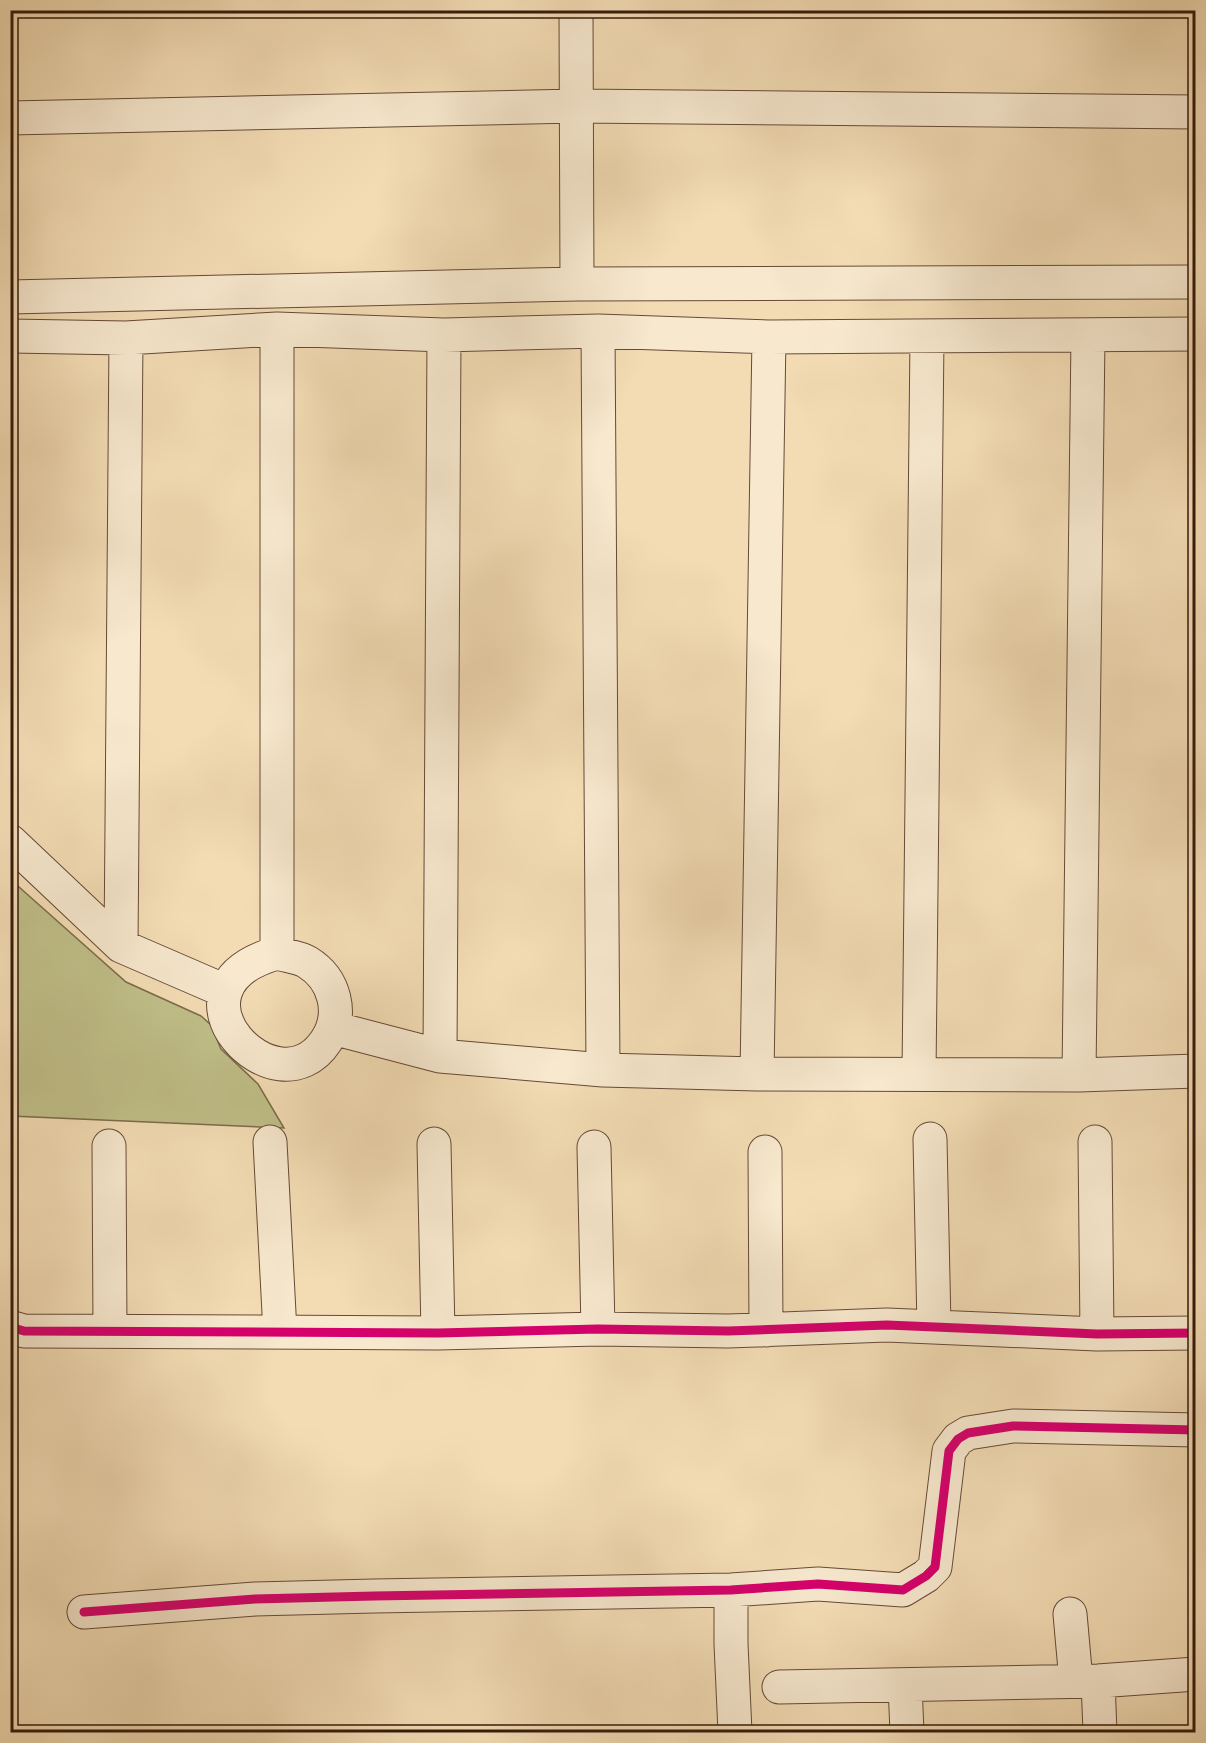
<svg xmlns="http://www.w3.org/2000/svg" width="1206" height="1743" font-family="'IM FELL Double Pica',serif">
<rect width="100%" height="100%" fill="#f3dcb4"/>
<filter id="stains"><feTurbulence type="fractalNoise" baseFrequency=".00333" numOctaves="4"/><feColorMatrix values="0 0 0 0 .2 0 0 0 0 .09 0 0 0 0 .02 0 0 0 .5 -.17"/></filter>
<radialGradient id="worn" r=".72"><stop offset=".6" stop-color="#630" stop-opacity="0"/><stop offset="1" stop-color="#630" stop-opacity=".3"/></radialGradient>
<path fill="#c0bf89" stroke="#7b6c4b" stroke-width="1.5" d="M10 879 126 982 201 1016 211 1025 221 1049 258 1084 284 1128 11 1116Z"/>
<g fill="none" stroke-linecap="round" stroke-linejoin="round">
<g stroke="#654a37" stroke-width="35">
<path id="street" d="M576 10 577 284
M10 118 576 106 1196 112
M10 297 577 284 1196 282
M598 331 603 1070
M10 336 126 338 277 329 444 335 598 331 769 337 1196 334
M10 841 121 946 225 991
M121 946 126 338
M277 953V329
M277 953C286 956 299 957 307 962 335 979 344 1014 326 1041 277 1116 153 988 277 953Z
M333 1028 440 1056 603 1070 757 1074 1079 1075 1196 1071
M440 1056 444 335
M757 1074 769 337
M919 1074 927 338
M1079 1075 1088 336
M930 1139 934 1326
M270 1142 280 1332
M1095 1142 1097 1334
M434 1144 438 1333
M109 1146 110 1331
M594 1147 598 1329
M765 1152 766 1330
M10 1327 24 1331 438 1333 598 1329 728 1331 887 1325 1097 1334 1196 1333
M731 1590V1644L735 1732
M84 1612 255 1599 374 1596 731 1590 818 1584 903 1590 926 1576 935 1567 949 1451 958 1439 968 1433 1013 1426 1196 1430
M1070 1614 1076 1681
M1098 1681 1100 1732
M905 1685 907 1732
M779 1687 1098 1681 1196 1674"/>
</g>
<use href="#street" stroke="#f7e8ce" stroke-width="33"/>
<g stroke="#f7e8ce" stroke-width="13">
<path id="cycleway" d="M10 1327 24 1331 438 1333 598 1329 728 1331 887 1325 1097 1334 1196 1333
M84 1612 255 1599 374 1596 731 1590 818 1584 903 1590 926 1576 935 1567 949 1451 958 1439 968 1433 1013 1426 1196 1430"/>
</g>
<use href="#cycleway" stroke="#d6006c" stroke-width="9"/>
</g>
<rect width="1206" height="1743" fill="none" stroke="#f3dcb4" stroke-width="36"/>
<rect x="12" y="12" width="1182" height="1719" fill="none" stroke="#361a0d" stroke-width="3"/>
<rect x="18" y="18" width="1170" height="1707" fill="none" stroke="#361a0d" stroke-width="1.5"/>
<rect width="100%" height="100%" filter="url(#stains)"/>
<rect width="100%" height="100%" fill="url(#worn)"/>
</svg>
